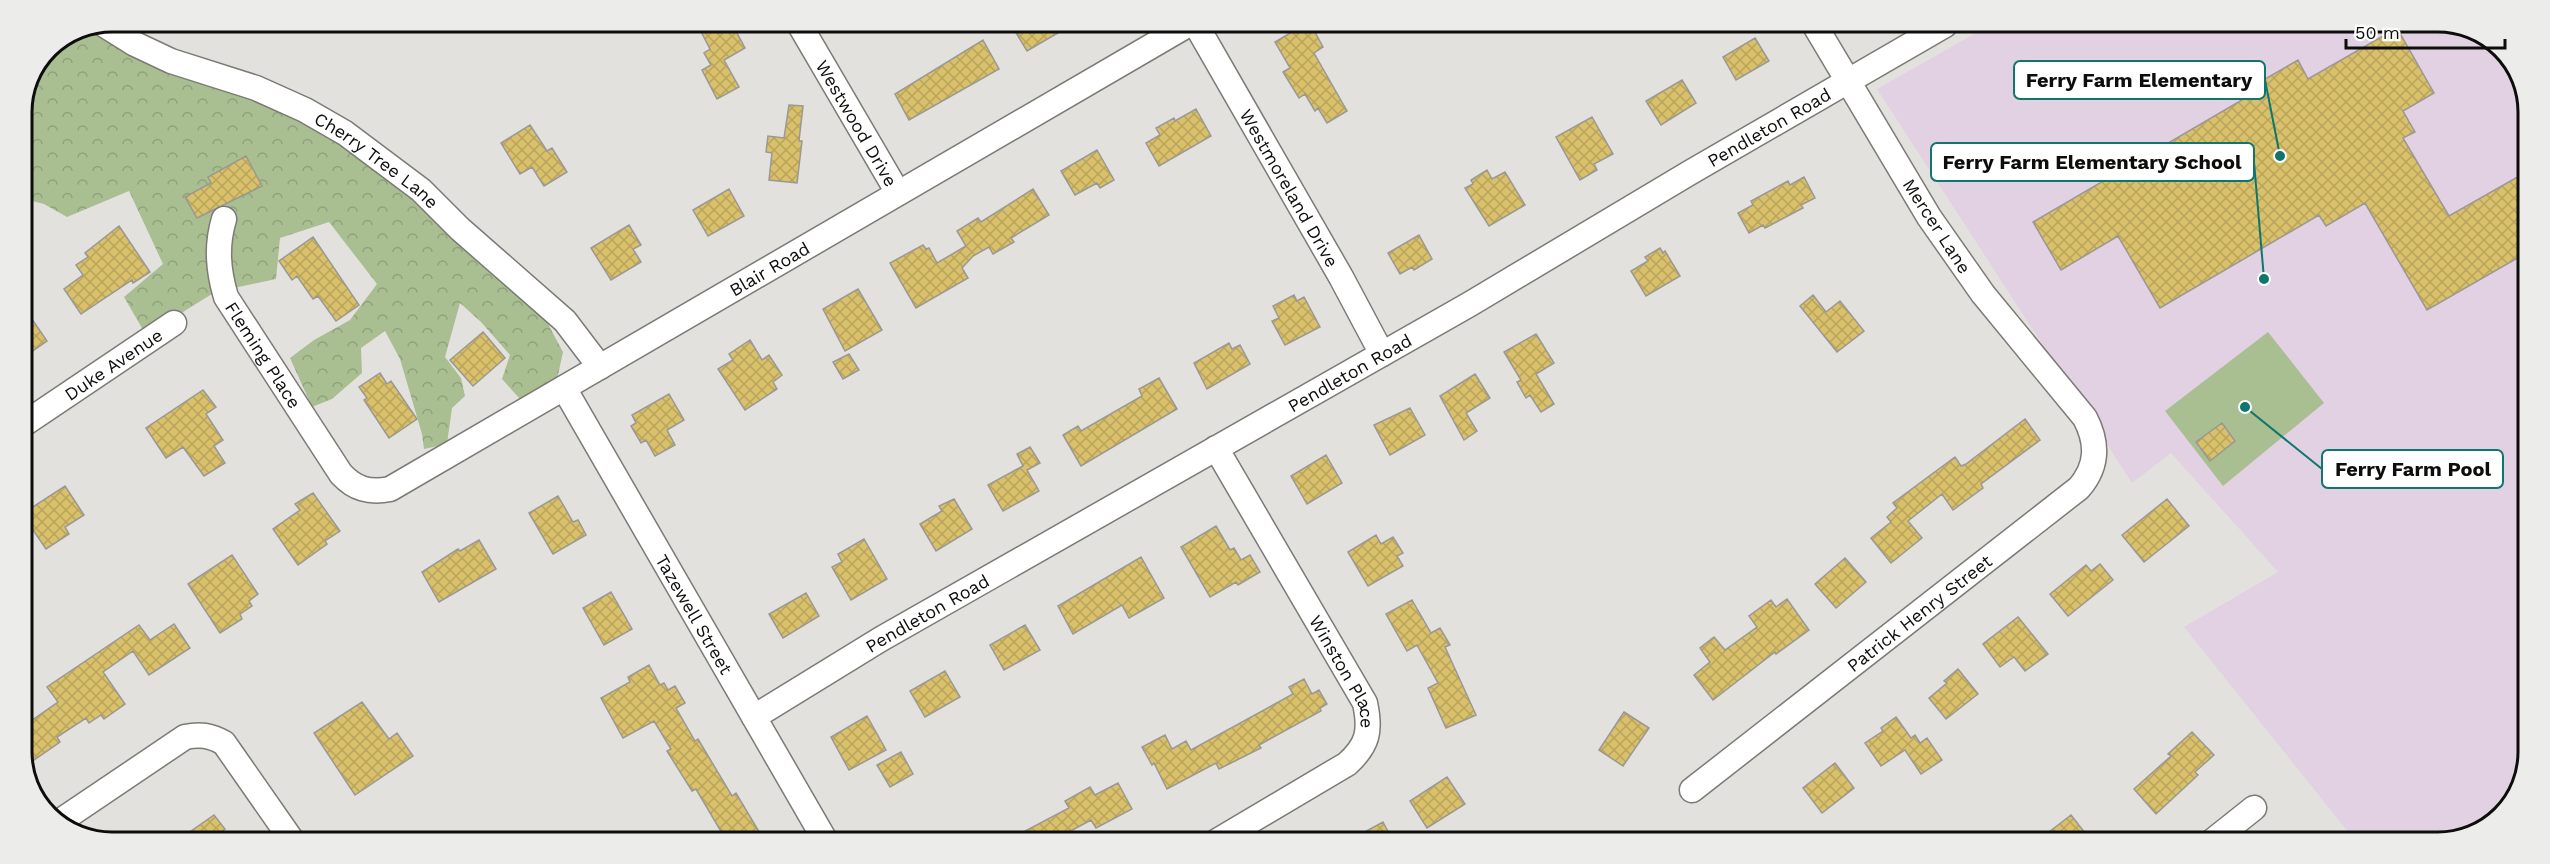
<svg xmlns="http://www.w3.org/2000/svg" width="2550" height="864" font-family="'Work Sans',sans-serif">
<defs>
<pattern id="forest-crowns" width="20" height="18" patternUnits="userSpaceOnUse" patternTransform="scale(1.5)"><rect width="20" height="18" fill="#a9be91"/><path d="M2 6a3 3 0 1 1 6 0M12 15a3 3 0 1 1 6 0" fill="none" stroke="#90a27c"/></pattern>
<pattern id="building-cross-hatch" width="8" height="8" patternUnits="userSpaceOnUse" patternTransform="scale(1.5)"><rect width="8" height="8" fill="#d9c06a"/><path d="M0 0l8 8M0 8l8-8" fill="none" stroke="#b9a45b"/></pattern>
</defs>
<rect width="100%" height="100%" fill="#e3e1dd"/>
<path fill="#e2d1e3" d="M1990 25 2467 26 2510 56 2529 105 2524 781 2493 824 2439 843H2357L2184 627 2278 572 2171 453 2132 483 1877 89Z"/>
<path fill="url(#forest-crowns)" d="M98 27 238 86 354 144 541 311 563 352 555 389 521 400 502 379 510 355 481 322 460 303 445 357 461 378 465 396 452 408 447 444 424 449 422 434 400 359 385 331 361 348 362 373 332 399 312 407 290 358 314 340 350 320 377 284 329 222 280 238 276 279 215 292 146 335 124 297 163 264 129 191 67 217 44 204 21 198V106L48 47Z"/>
<path fill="#a9be91" d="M2268 332 2324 403 2223 486 2165 411Z"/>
<path fill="url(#building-cross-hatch)" stroke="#999894" stroke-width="1.5" d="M696 22H731L745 48 724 60 739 87 717 99 702 70 711 65 704 53 710 49Z
M1010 23H1075L1027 51Z
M1307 23H1310L1323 47 1314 53 1347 111 1327 123 1318 108 1315 111 1305 94 1299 98 1283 72 1290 68 1275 42Z
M2397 28 2434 93 2403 111 2415 132 2403 138 2449 216 2521 175 2528 188V252L2427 310 2365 203 2326 226 2319 215 2160 308 2118 236 2061 270 2033 222 2242 100 2239 94 2298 60 2308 79Z
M1755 38 1769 61 1736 80 1723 57Z
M983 40 999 69 909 120 895 94Z
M1682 80 1696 103 1661 125 1646 101Z
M789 105 803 106 799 141H802L797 183 769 180 772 153 766 152 768 136 784 138Z
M1196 109 1211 136 1159 166 1146 143 1160 135 1156 128 1174 118 1175 121Z
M1592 117 1613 154 1594 164 1597 170 1580 180 1556 137Z
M530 125 547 151 552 148 567 172 544 186 532 167 520 174 501 143Z
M1097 150 1114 180 1100 188 1097 183 1075 195 1061 171Z
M246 156 262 186 197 218 185 197 211 183 208 177Z
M1487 170 1492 179 1505 172 1525 205 1489 226 1465 188 1473 184 1471 180Z
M1804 177 1815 198 1801 205 1803 208 1765 228 1763 225 1749 233 1738 213 1753 205 1751 201 1788 181 1790 185Z
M729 189 744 216 708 236 693 210Z
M1033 189 1049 215 1011 238 1014 242 993 254 989 247 973 256 962 268 968 278 916 308 890 263 923 245 926 249 929 248 937 263 966 246 957 231 978 218 981 222Z
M629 225 641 245 633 249 641 262 611 280 591 248Z
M119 226 150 272 133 283 132 280 81 314 64 289 83 275 76 265 88 257 85 253Z
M1419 235 1432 259 1414 270 1412 267 1400 274 1388 253Z
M313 237 359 305 336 321 318 296 313 299 297 276 292 280 279 261Z
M1660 248 1663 253 1665 251 1680 276 1646 296 1631 271 1648 261 1645 257Z
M858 289 882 330 845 351 823 309Z
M1294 295 1297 301 1304 297 1320 327 1285 345 1272 321 1279 318 1273 306Z
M1813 295 1826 312 1840 301 1864 331 1837 352 1800 306Z
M21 303 47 341 21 359Z
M483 332 505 358 473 386 450 360Z
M1536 334 1554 363 1536 374 1554 404 1541 412 1530 395 1526 398 1517 382 1521 380 1504 352Z
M750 340 762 360 769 355 782 375 773 382 777 389 745 410 718 369 733 360 729 354Z
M1229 343 1232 349 1240 345 1250 364 1207 389 1194 363Z
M849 354 859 370 843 379 833 362Z
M380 373 387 384 391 381 417 419 389 438 364 400 367 398 359 387Z
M1475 374 1490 398 1466 413 1477 431 1464 440 1440 396Z
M1159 378 1177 409 1081 466 1063 435 1078 426 1081 431 1142 396 1139 389Z
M203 390 216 407 206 414 223 440 214 446 225 463 204 476 183 447 166 458 146 428Z
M669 394 684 420 667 430 675 445 655 456 646 440 641 443 631 426 636 423 632 415Z
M1410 408 1425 435 1390 455 1374 425Z
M2025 419 2040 440 1981 484 1983 488 1953 510 1942 494 1908 521 1922 538 1891 563 1871 538 1891 522 1887 517 1897 508 1893 503 1955 457 1961 466 1966 464Z
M2222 423 2235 441 2210 461 2196 442Z
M1030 447 1040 463 1027 470 1039 491 1003 511 988 485 1023 466 1017 454Z
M1326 455 1342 483 1307 504 1291 476Z
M65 486 84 515 65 527 69 534 46 549 22 514Z
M313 493 340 531 325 541 327 544 298 565 273 529 300 510 295 504Z
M558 496 573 522 578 520 586 535 553 554 529 513Z
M954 499 972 529 936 551 920 524 942 511 939 506Z
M2167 499 2189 526 2144 562 2122 535Z
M1216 526 1230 550 1234 548 1241 560 1250 555 1260 572 1238 585 1236 582 1210 597 1181 547Z
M1376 535 1381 544 1393 537 1403 553 1397 556 1403 566 1368 586 1348 552Z
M864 539 887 579 851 600 832 567 842 562 838 554Z
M479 540 496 569 439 602 422 572 458 549 460 551Z
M232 555 258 594 249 601 252 606 240 614 242 619 220 633 188 584Z
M1141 557 1164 598 1129 618 1122 605 1073 634 1058 606Z
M1845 558 1866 582 1836 608 1815 584Z
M2100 564 2113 580 2068 616 2050 594 2086 565 2091 571Z
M611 592 632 629 604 645 583 608Z
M806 593 819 616 783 638 769 614Z
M1787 599 1809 630 1776 654 1775 652 1713 700 1694 675 1710 662 1700 648 1714 637 1725 650 1757 627 1749 616 1771 600 1776 607Z
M1412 600 1431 633 1440 628 1450 645 1445 647 1476 715 1446 728 1428 688 1438 683 1417 645 1407 651 1386 614Z
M2018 617 2048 654 2025 671 2014 657 2000 667 1983 644Z
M174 624 190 648 149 675 133 651 103 672 125 704 104 719 101 715 89 723 86 718 57 737 60 742 24 767 21 759V728L58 702 47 687 139 625 150 640Z
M1025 625 1040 650 1004 670 990 645Z
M649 665 660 685 664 683 668 690 675 686 685 703 676 708 695 741 698 739 732 796 736 793 764 840H726L696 789 692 791 667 751 671 749 654 721 623 738 601 698 630 682 628 677Z
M1958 669 1978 694 1946 719 1929 698 1947 683 1944 681Z
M945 671 960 697 925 717 910 691Z
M1304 679 1312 694 1319 690 1327 704 1320 708 1321 711 1259 745 1261 748 1219 769 1216 763 1167 789 1154 763 1152 765 1142 747 1165 735 1172 749 1186 741 1191 750 1293 694 1289 687Z
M362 702 389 739 397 733 413 756 355 795 314 733Z
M1624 712 1649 728 1623 766 1599 750Z
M867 716 886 750 849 770 831 737Z
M1896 717 1911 738 1915 735 1920 743 1927 738 1942 760 1921 774 1905 750 1881 766 1865 743 1883 731 1881 728Z
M2192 732 2214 755 2195 772 2198 775 2156 814 2134 789 2171 756 2168 754Z
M901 752 913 774 890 787 877 765Z
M1835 763 1854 788 1822 813 1803 788Z
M1447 777 1465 804 1427 828 1410 801Z
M1118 783 1132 809 1096 828 1091 820 1054 840H1008L1069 808 1065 801 1090 787 1095 795Z
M214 815 225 829 212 839 181 838Z
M2071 815 2092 842H2036Z
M1383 822 1393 841H1348Z"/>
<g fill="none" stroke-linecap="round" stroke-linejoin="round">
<g stroke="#7b7a77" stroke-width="27">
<g id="street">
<path id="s1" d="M798 22 898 193"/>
<path id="s2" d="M1195 23 1341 277 1382 354"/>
<path id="s3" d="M103 24 135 44 171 61 256 88 305 110 345 133 421 190 460 229 565 321 600 367"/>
<path id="s4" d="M224 219C216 246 218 270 226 297L341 474C355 489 369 493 390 489L1191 23"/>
<path id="s5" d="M564 388 825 840"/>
<path id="s6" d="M21 426 174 323"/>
<path id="s7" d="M1216 448 1365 703C1371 731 1368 745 1347 764L1217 841"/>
<path id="s8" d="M754 717 881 639 1470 304 1691 172 1945 25"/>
<path id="s9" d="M1692 790 2079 488C2098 466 2098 443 2085 418L1983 294 1929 217 1814 24"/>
<path d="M59 822 185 737C200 734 210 735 224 743L291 839"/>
<path d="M2210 843 2254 808"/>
</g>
</g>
<use href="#street" stroke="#fff" stroke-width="24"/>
</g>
<g text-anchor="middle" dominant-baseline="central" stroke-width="6" stroke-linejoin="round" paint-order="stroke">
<g font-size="18" fill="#0d0d0b" stroke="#fff">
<text stroke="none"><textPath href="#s1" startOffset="117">Westwood Drive</textPath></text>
<text stroke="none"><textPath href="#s8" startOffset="1174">Pendleton Road</textPath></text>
<text stroke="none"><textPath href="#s3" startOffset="308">Cherry Tree Lane</textPath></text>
<text stroke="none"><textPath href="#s2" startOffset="190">Westmoreland Drive</textPath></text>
<text transform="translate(1937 226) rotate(57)">Mercer Lane</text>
<text stroke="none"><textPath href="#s4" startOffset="783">Blair Road</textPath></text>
<text stroke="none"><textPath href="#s4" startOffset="148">Fleming Place</textPath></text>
<text stroke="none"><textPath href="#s6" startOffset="111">Duke Avenue</textPath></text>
<text stroke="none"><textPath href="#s8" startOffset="688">Pendleton Road</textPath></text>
<text stroke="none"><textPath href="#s8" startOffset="202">Pendleton Road</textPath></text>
<text stroke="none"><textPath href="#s9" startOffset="288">Patrick Henry Street</textPath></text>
<text stroke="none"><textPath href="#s5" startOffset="261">Tazewell Street</textPath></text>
<text stroke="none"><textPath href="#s7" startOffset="258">Winston Place</textPath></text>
</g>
</g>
<path d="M0 0H2550V864H0ZM112 32H2438A80 80 0 0 1 2518 112V752A80 80 0 0 1 2438 832H112A80 80 0 0 1 32 752V112A80 80 0 0 1 112 32Z" fill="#ececeb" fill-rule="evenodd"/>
<path fill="none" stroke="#0d0d0b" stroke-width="3" d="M112 32H2438A80 80 0 0 1 2518 112V752A80 80 0 0 1 2438 832H112A80 80 0 0 1 32 752V112A80 80 0 0 1 112 32Z"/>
<path fill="none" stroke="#0f766e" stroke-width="2" d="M2280 156L2265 80M2264 279L2254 162M2245 407L2322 469"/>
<g fill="#0f766e" stroke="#fff" stroke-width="2">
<circle cx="2280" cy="156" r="6"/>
<circle cx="2264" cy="279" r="6"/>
<circle cx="2245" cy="407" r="6"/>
</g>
<g fill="#fff" stroke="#0f766e" stroke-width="2">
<rect x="2014" y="61" width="251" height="38" rx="6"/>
<rect x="1931" y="143" width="323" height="38" rx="6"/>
<rect x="2322" y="450" width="181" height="38" rx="6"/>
</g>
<g font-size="20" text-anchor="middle" font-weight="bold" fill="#0d0d0b">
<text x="2139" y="87">Ferry Farm Elementary</text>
<text x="2092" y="169">Ferry Farm Elementary School</text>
<text x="2413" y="476">Ferry Farm Pool</text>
</g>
<path d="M2346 39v9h159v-9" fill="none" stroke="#0d0d0b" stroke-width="3"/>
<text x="2355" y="39" font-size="18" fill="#0d0d0b" stroke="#ffffff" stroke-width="4.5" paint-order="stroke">50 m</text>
</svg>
